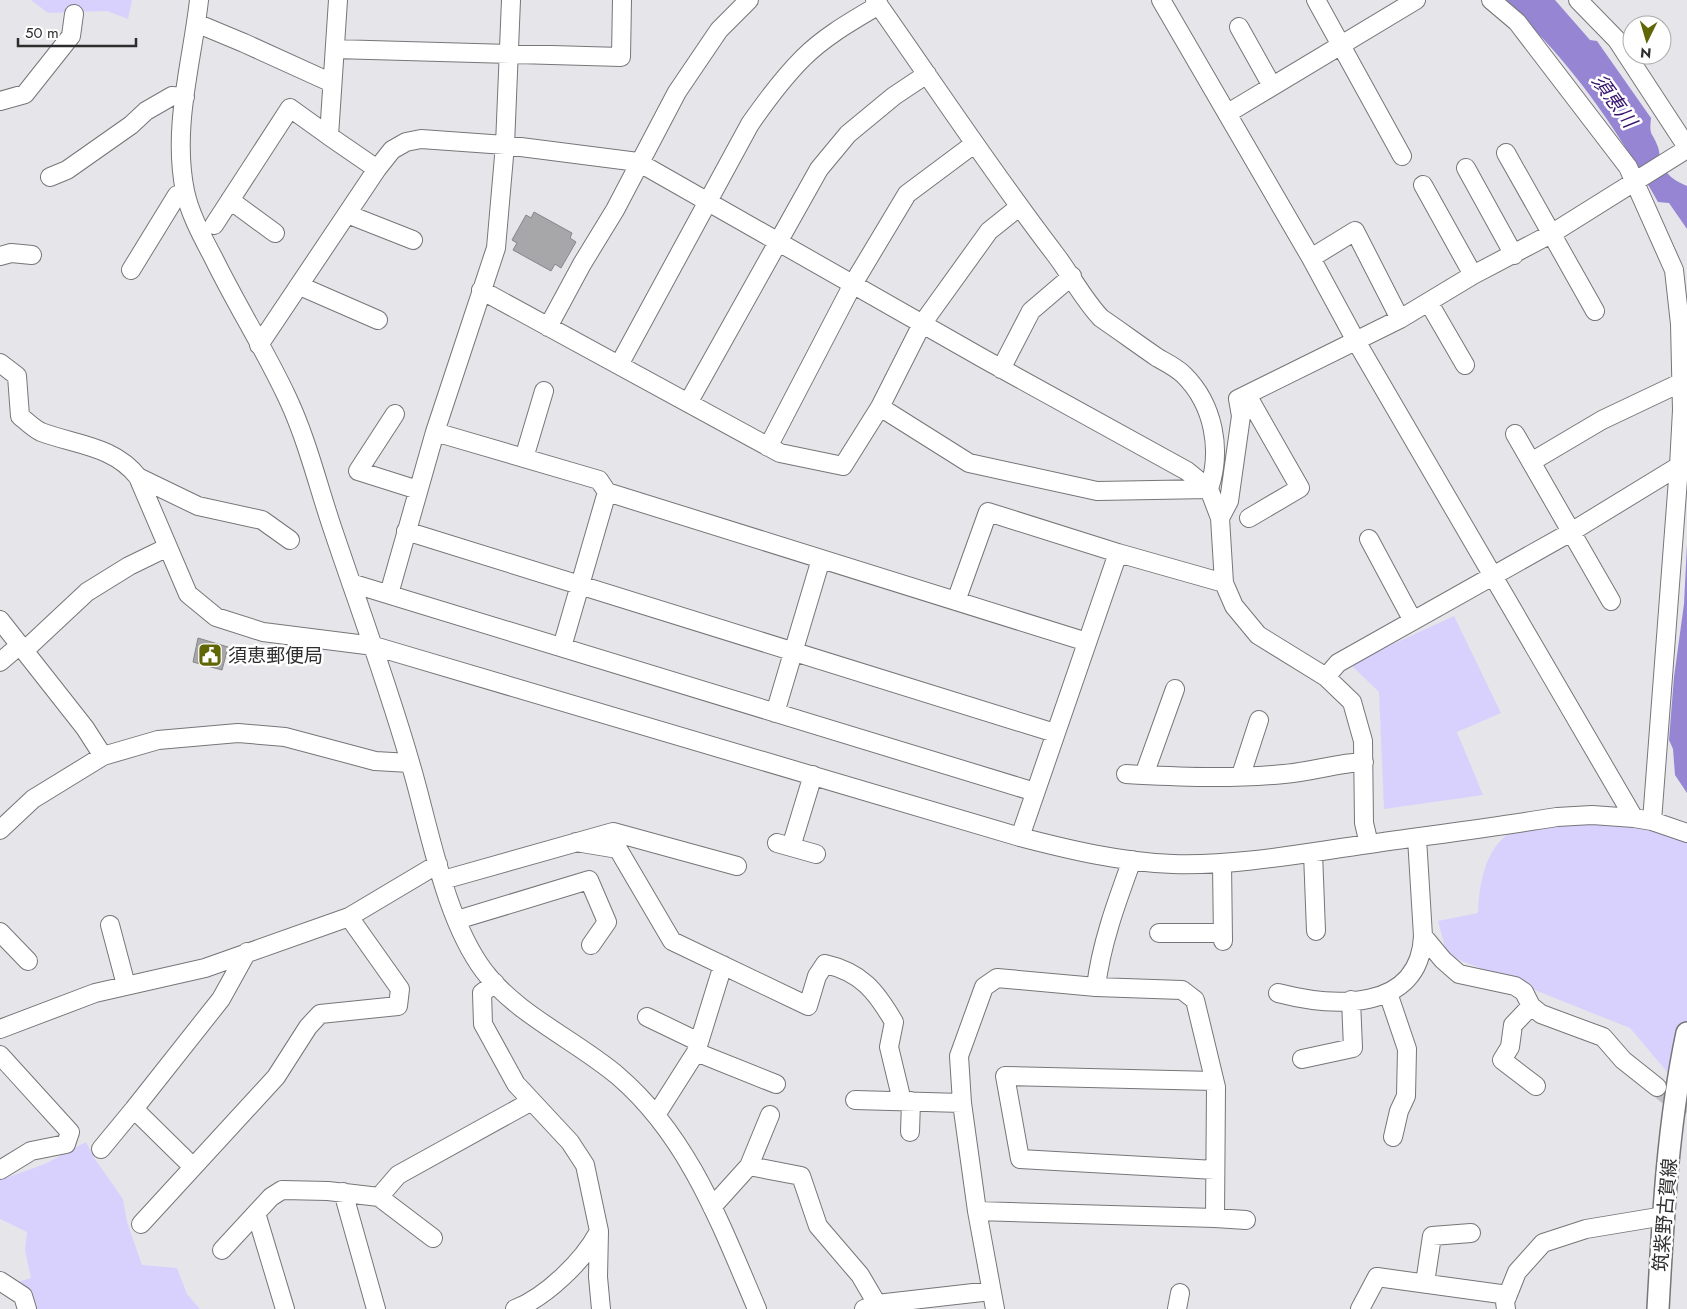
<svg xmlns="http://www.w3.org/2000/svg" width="1687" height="1309" font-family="Jost,'Noto Sans JP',sans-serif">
<rect width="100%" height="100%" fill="#e6e5e9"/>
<path fill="#d9d1fd" d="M31 0H132L128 19 107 11 48 13Z
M1454 616 1501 713 1457 732 1483 795 1384 809 1379 692 1350 664Z
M1565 821 1617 825 1687 836V1083L1668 1073 1630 1028 1447 955 1438 921 1478 913C1479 885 1485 848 1511 832 1519 827 1554 824 1565 821Z
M86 1142 95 1159 123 1199 127 1222 142 1265 177 1268 187 1294 200 1309H22L18 1282 31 1278 25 1250 27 1232 0 1219V1180L45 1164Z"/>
<path fill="#9685d3" d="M1503 0H1555L1590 40 1597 41 1651 118C1649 137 1652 131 1658 147 1660 152 1659 158 1661 163 1666 175 1675 181 1687 186V229L1669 203 1658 202C1616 127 1568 57 1503 0Z
M1687 544V793L1675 775 1673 749 1669 740 1674 677 1684 604Z"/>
<path fill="#a7a6a9" stroke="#868689" d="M534 212 572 233 570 238 576 242 561 268 555 264 551 271 513 250 517 243 512 240 526 215 531 218Z
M198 638 228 647 222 670 193 662Z"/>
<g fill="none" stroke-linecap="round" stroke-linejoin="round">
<path stroke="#c1c0c4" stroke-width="18" stroke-dasharray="18 9" stroke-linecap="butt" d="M1657 1087 1687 1112"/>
<g stroke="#767679" stroke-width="20">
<path id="minor" d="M199 0C192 63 172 127 185 191 190 215 203 238 214 259 237 306 265 350 287 397 307 439 318 486 333 530 360 610 389 688 412 769 430 831 445 919 484 971 516 1014 577 1041 618 1076 689 1137 721 1225 757 1309
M338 0 329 136 377 169
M875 0C935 85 992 172 1055 254 1071 275 1083 299 1101 318 1120 331 1139 345 1158 358 1167 363 1177 368 1184 375 1214 405 1222 450 1209 489
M1161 0 1311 258 1356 341 1634 818
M1316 0 1402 156
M1491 0 1517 22 1628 167 1674 270 1680 324 1682 410 1679 466 1652 821
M1578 0 1617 40 1687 147
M196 23 244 43 332 83
M1239 27 1272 86
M335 49 621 57 622 0
M0 101 25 94 71 36 74 14
M1228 113 1416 0
M1506 153 1595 311
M1466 168 1514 255
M50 177 67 170 131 125 146 111 172 96 185 97
M1423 185 1473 275
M230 200 275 233
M347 214 413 240
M214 225 290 108 329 136
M0 256 11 253 32 255
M1311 258 1355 231 1400 319
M131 270 177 195 185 192
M300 286 378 320
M481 290 780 453 843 466 880 407 922 324 989 231 1019 207
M1429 303 1465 365
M548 327 582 264 615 210 677 92 719 30 749 0
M259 345 377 169 392 150 406 142 421 139 505 145 638 162 984 359 1187 471 1209 489 1220 518 1224 583 1234 606 1258 635 1326 677 1352 702 1363 741 1364 823 1369 844
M0 363 17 376 20 416C26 421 34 429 41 432 76 445 114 446 138 477L188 594 216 617 263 632 374 646 1020 837C1070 850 1121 862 1173 864 1239 866 1304 853 1369 844 1432 835 1495 827 1557 817L1592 815 1634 818 1652 821 1687 833
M619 365 750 124C766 101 783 78 803 58 825 36 852 21 879 5
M1001 369 1031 311 1072 276
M1247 395 1300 488 1249 518
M688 403 819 169 848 134 894 96 927 74
M880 407 969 463 1097 491 1209 489
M395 414 358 471 418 490
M435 432 599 480 607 492 1087 642
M1515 434 1611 601
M768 447 853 284 907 194 974 144
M524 458 544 391
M1531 462 1602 420 1680 383
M138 477 198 506 262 520 290 540
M1220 518 1229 501 1241 416 1238 399 1400 319 1473 275 1551 234 1687 149
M406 531 1055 733
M1369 539 1413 621
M351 583 1035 792
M389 594 435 432 496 248 505 145 511 0
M956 601 988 512 1118 553 1224 583
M0 620 85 728 103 756
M562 647 607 492
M25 650 87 592 129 566 168 547
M0 662 20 645
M1326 677 1338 663 1571 532 1679 466
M775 713 821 559
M1126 774C1179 777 1231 779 1284 774 1311 772 1337 763 1364 762
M1144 775 1175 689
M1241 775 1259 720
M0 830 33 799 103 756 158 740 238 733 285 737 375 761 410 763
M1020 837 1118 553
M1417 838 1423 936 1443 960 1459 974 1515 986 1524 992 1531 1006 1541 1014 1603 1037 1623 1060 1657 1087
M576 842 618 849 672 941 808 1006 817 976 825 964C861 972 876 991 894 1022L889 1047 902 1101
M777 843 816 854
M791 847 813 775
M1313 853 1316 931
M1222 863 1223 941
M443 880 613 832 737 866
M457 920 589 880 607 922 591 945
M110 925 126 985
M0 932 28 961
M1159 933H1223
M495 983 482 993 483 1024 516 1084 570 1142 585 1165 599 1231 598 1277 601 1309
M1278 993C1332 1007 1420 1013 1423 936
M1388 993 1407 1049 1406 1096 1399 1111 1393 1137
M1531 1006 1513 1025 1510 1047 1502 1060 1536 1086
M647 1017 699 1042
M0 1029 95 993 205 968 349 917 438 864
M696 1052 723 965
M0 1055 70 1132 66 1144 31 1151 0 1170
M1302 1059 1353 1048 1351 1000
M1214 1081 1005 1076 1020 1159 1215 1170
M855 1100 962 1103
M656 1115 696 1052 776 1084
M910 1132 911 1101
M101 1149 134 1109
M749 1166 770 1115
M193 1167 134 1109 221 999 247 952
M343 1192 376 1309
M379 1197 433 1238
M712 1207 749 1166 801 1176 818 1226 860 1275 877 1304
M977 1211 1215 1218 1216 1087 1195 1000 1182 990 1096 987
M256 1213 285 1309
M1215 1218 1246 1220
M141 1224 276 1077 308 1027 320 1014 398 1006 400 989 349 917
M222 1250 271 1197 282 1190 328 1191 379 1197 398 1175 530 1102
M0 1281 23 1296 27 1309
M1425 1283 1432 1236 1471 1233
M515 1309C546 1297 583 1261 598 1233
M864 1309 877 1304 991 1291
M995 1309 977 1211 962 1103 959 1056 984 987 997 978 1096 987C1101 944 1117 901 1132 860
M1177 1309 1180 1293
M1360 1309 1377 1277 1508 1295
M1506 1309 1505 1302 1517 1272 1543 1243 1586 1229 1664 1216"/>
</g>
<g stroke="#767679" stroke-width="24">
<path id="major" d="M1658 1309C1663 1217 1668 1123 1687 1033"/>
</g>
<use href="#minor" stroke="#fff" stroke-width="18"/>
<use href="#major" stroke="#fff" stroke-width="21"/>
</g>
<defs>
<g id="civic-square" transform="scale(1.25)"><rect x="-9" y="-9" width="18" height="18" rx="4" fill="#616604" stroke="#fff"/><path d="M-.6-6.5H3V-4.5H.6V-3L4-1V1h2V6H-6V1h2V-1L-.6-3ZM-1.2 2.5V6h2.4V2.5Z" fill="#fff"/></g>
</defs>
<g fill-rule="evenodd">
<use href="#civic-square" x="210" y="655"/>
</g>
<g text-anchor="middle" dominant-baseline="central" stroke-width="5" stroke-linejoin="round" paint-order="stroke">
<g font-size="19" fill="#2d2d2e" stroke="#fff" text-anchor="start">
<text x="228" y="655">須恵郵便局</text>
</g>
<g font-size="19" fill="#2d2d2e" stroke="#fff">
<text transform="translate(1665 1215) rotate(-85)">筑紫野古賀線</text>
</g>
<g font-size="20" font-style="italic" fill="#35116e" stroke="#fff">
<text transform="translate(1614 101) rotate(54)">須恵川</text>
</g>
</g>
<g transform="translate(1647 40) rotate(185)"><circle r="24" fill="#ffffff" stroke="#ababab"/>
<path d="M0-4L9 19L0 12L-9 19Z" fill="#616604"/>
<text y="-8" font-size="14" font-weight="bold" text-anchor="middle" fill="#2d2d2e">N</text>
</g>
<path d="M18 38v8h118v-8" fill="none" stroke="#2d2d2e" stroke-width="2.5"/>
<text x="25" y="38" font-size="15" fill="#2d2d2e" stroke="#ffffff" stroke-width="4" paint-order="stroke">50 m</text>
</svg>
